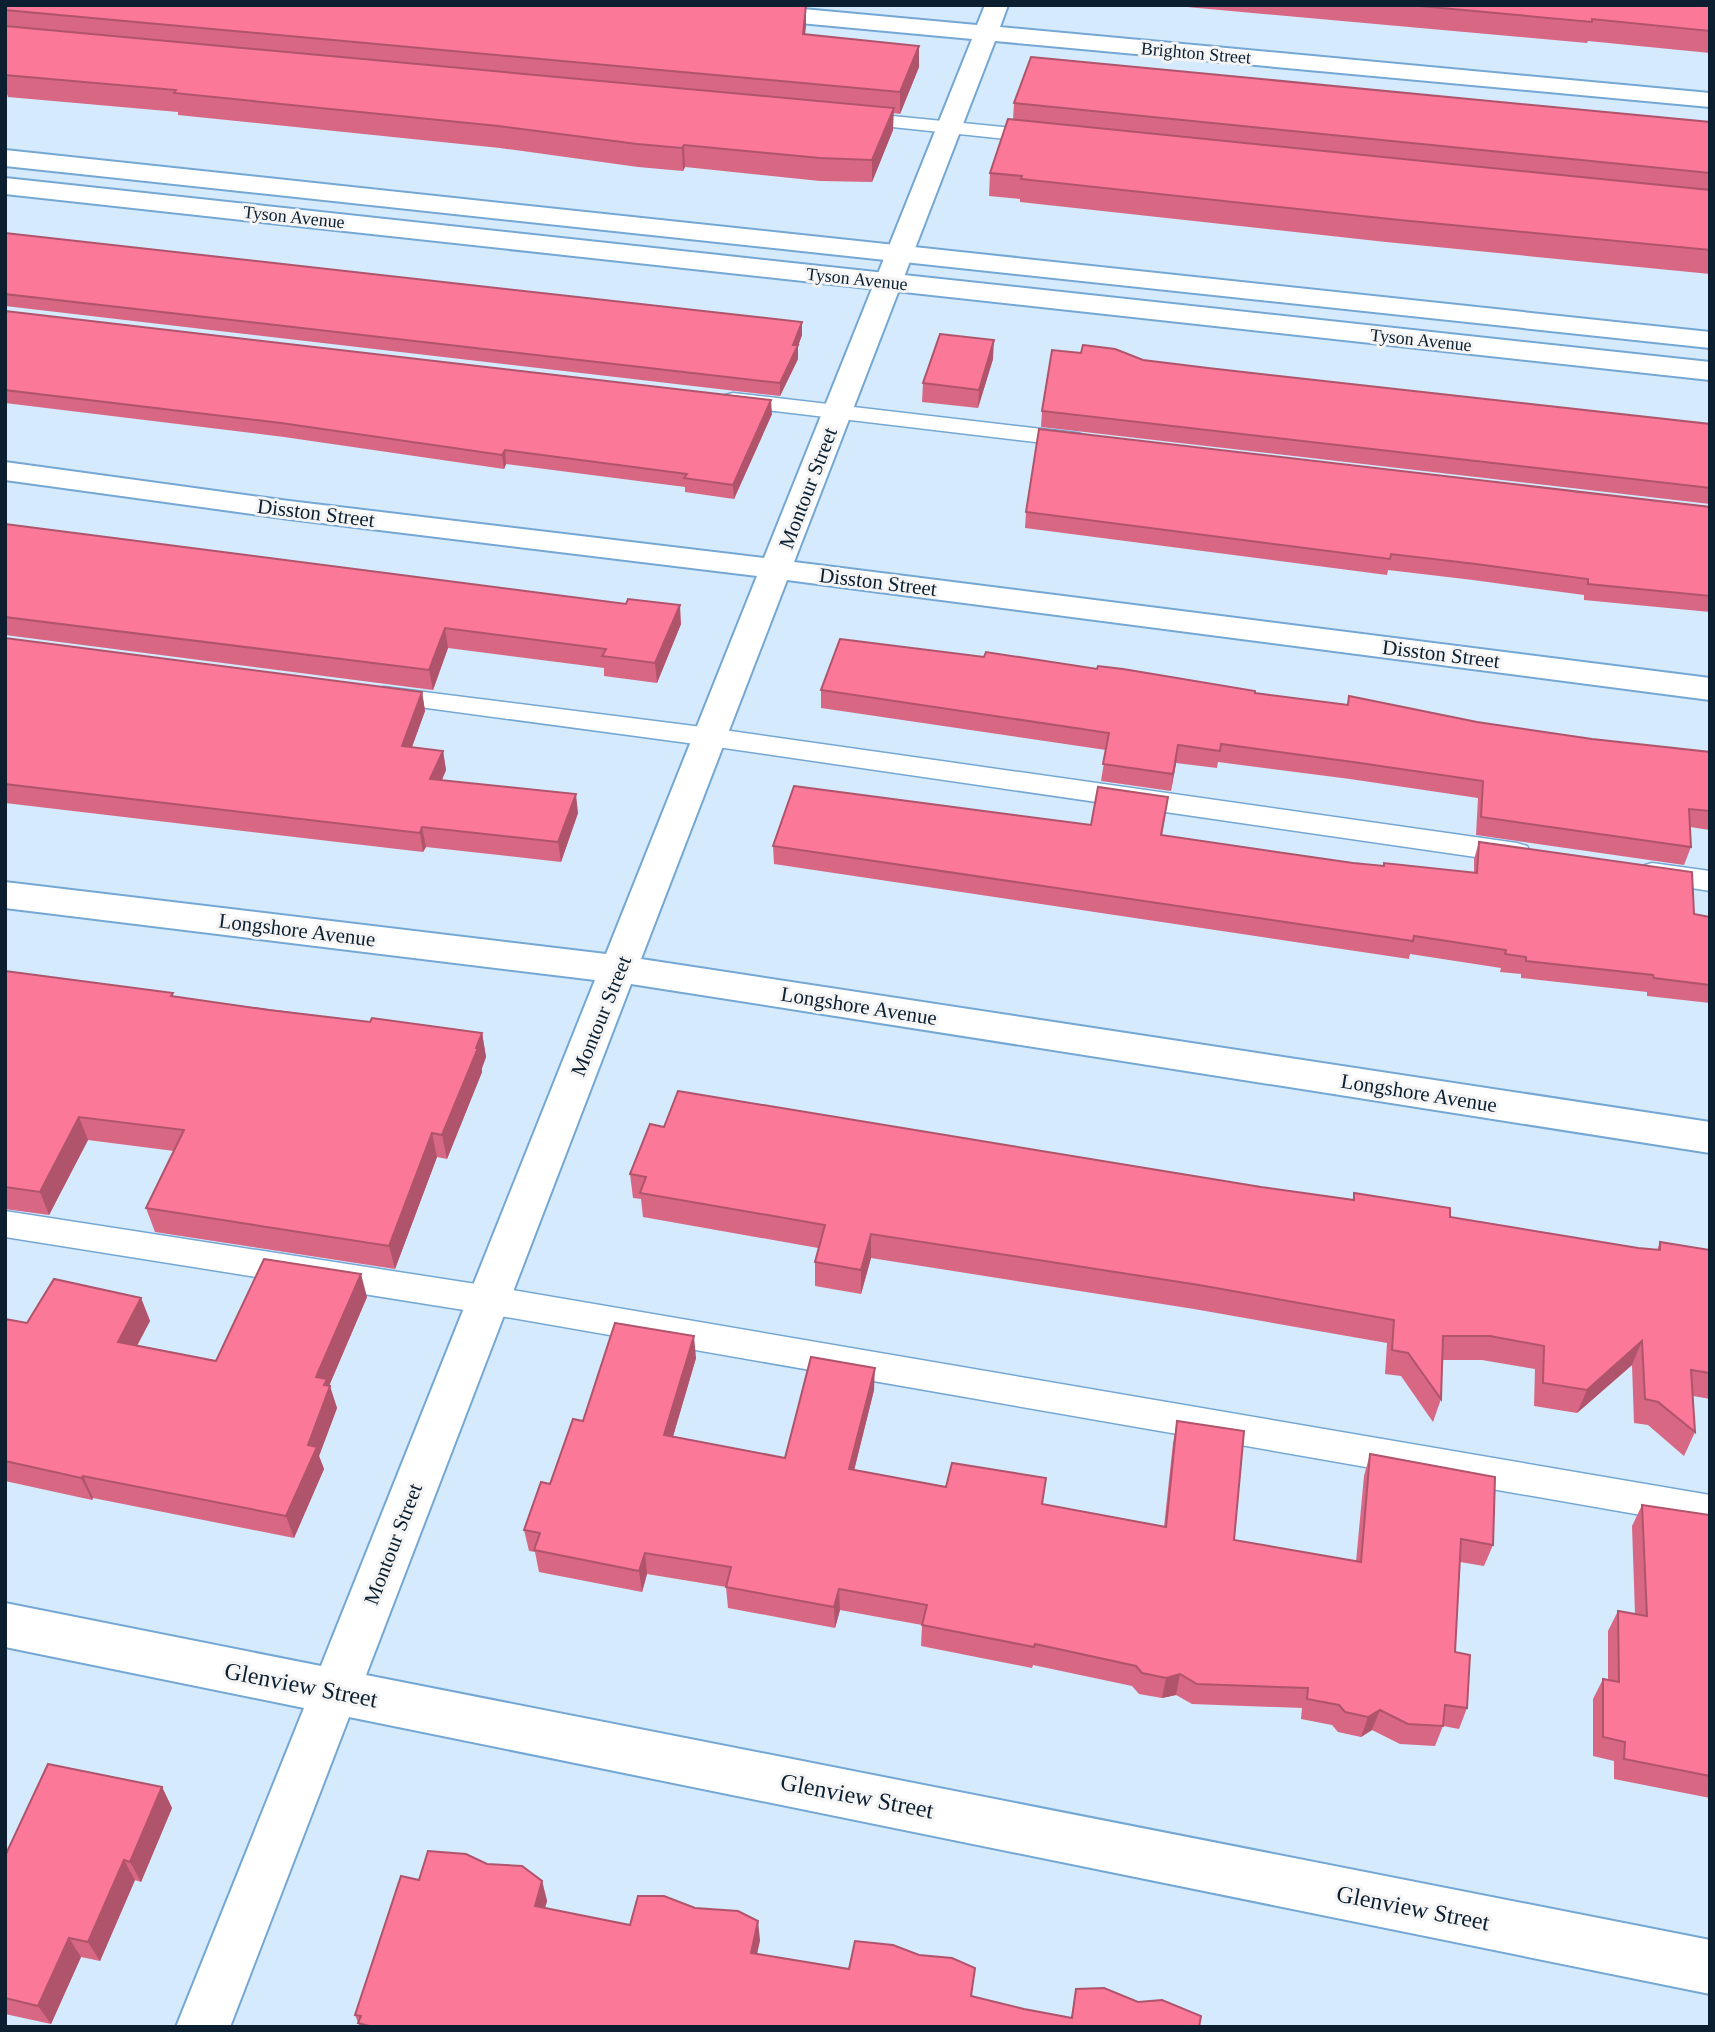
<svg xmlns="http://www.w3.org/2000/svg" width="1715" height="2032" font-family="Georgia,serif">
<rect width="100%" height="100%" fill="#d5eafd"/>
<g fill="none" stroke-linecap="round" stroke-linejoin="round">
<g stroke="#74a7d3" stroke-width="3">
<path id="service" d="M852 112 1043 131 1053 137 1043 143 845 122 842 118Z
M733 393 1077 433 1085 435 1088 440 1085 445 1077 447 725 405 722 400 725 395Z
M384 687 710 728 1517 843 1527 846 1531 853 1527 860 1517 863 710 746 375 701 371 695 375 689Z
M1652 863 1710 871V891L1642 880 1638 873 1642 866Z
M5 1211 489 1286 1710 1495V1527L489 1314 5 1237Z"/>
</g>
<g stroke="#74a7d3" stroke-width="4">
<path id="minor" d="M672 5H760L977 25 985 5H1008L1000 27 1710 93V107L995 41 794 562 1710 678V700L787 580 641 959 1710 1122V1153L631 984 366 1675 1710 1940V1994L349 1717 230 2027H176L304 1708 5 1647V1603L321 1666 595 980 5 908V882L606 954 757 576 289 519 5 480V462L289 501 764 558 972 39 683 12 675 10Z"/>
</g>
<g stroke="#74a7d3" stroke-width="4">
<path id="tertiary" d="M5 150 1710 332V348L5 166Z
M5 178 1710 362V380L5 194Z"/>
</g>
<use href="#service" fill="#fff" fill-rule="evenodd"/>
<use href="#minor" fill="#fff" fill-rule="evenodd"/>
<use href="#tertiary" fill="#fff" fill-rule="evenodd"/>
</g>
<path fill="#d86784" d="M10 5H808V7H806L805 34 919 46V67L900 114 893 113V130L872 182 820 181 685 167 683 171 638 167 500 148 178 115V112L8 97 7 94H5V7Z
M1165 5H1710V53L1588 41 1587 43Z
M1014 103 1710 122V274L1386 242 1020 202V199L989 196 990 173 1013 120Z
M5 233 802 322V335L798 346V359L780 396 5 306Z
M5 311 772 414 734 499 685 492V487L506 464 504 469 284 437 5 403Z
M993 359 978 408 922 402 923 383Z
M1143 360 1208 368 1710 424V504L1041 427 1042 411Z
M1710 507V612L1584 600V595L1473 580 1388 570 1387 575 1025 528 1026 512Z
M5 524 681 624 657 683 604 676V668L448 648 433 690 5 635Z
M5 638 422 692 425 711 412 747 443 751 446 770 442 780 578 813 561 862 426 847 423 852 5 803Z
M821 690 1255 693 1347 705 1349 696 1477 722 1592 739 1710 752V830L1690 827 1691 847 1684 865 1476 835 1478 798 1350 779 1218 762 1217 768 1176 763 1171 791 1101 781 1106 750 821 708Z
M1168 797 1162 835 1353 863 1384 866 1474 873V859L1479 842 1694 914 1710 917V1003L1647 996V992L1521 978V974L1500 972 1501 968 1410 954 1409 959 774 864 773 846 1091 825Z
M5 971 174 997 370 1022 482 1033 486 1057 482 1068V1072L447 1159 437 1157 395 1269 155 1232 146 1208 174 1151 88 1140 49 1215 5 1209Z
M664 1127 1261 1187 1353 1200 1354 1193 1450 1217 1638 1248 1657 1250 1660 1242 1710 1250V1399L1693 1396 1695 1432 1684 1456 1648 1425 1634 1423 1632 1365 1577 1413 1534 1406 1535 1369 1482 1360H1442L1441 1399 1433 1422 1401 1376 1385 1374 1387 1343 1194 1309 871 1258 861 1294 815 1286V1262L818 1248 643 1217 641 1199 633 1198 630 1174Z
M367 1297 329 1386 337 1408 319 1456 324 1469 294 1538 93 1498 92 1500 5 1481V1319L27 1323 141 1298 150 1321 137 1345 216 1361Z
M696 1358 673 1436 785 1458 874 1390 854 1470 1043 1504 1164 1527 1173 1443 1177 1421 1234 1540 1356 1562 1364 1476 1370 1454 1493 1545 1484 1566 1460 1562 1455 1652 1467 1708 1459 1729 1443 1726 1435 1746 1400 1744 1372 1730 1361 1737 1338 1732 1332 1725 1301 1719 1302 1708 1192 1704 1176 1695 1162 1698 1139 1694 1132 1686 1033 1665 1032 1668 921 1646 922 1625 840 1610 835 1628 728 1608 726 1587 647 1574 642 1592 539 1572 535 1552 529 1551 524 1530 583 1421Z
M1642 1505 1710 1515V1798L1614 1779V1761L1593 1756V1699L1603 1679 1608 1680V1631L1618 1611 1635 1614 1632 1526Z
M162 1787 172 1808 141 1882 135 1880 100 1961 81 1957 51 2024 5 2014V1856Z
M487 1864 542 1881 547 1901 545 1908 630 1925 760 1940 757 1954 972 1996 1024 2009 1071 2018 1076 1989 1199 2027H360L355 2015 419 1880Z"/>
<path fill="#b0546b" d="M806 5V26L803 55V34Z
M919 46V67L900 114V92Z
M894 108 893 130 872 182V160Z
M684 145 685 167 683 171 682 148Z
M802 322V335L798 346V359L780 396V383Z
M994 340 993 359 978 408 979 390Z
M771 400 772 414 734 499 733 485Z
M505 450 506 464 504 469 502 455Z
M680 605 681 624 657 683 655 663Z
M445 628 448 648 433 690 429 670Z
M422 692 425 711 405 766 402 746Z
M1178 745 1176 763 1171 791 1173 774Z
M443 751 446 770 434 798 430 779Z
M576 794 578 813 561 862 558 842Z
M422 827 426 847 423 852 420 833Z
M482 1033 486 1057 482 1068V1072L447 1159 442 1135Z
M79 1117 88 1140 49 1215 40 1192Z
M432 1133 437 1157 395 1269 389 1246Z
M871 1234V1258L861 1294V1270Z
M361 1274 367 1297 329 1386H330L337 1408 319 1456 324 1469 294 1538 286 1516 308 1445 316 1377Z
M141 1298 150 1321 127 1365 118 1342Z
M694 1336 696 1358 667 1457 664 1435Z
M1642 1341 1632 1365 1577 1413 1587 1390Z
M875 1368 874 1390 849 1491V1469Z
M83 1476 93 1498 92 1500 81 1478Z
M645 1553 647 1574 642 1592 639 1571Z
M839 1589 840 1610 835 1628 834 1607Z
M1180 1674 1176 1695 1162 1698 1166 1678Z
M1380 1710 1372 1730 1361 1737 1368 1717Z
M162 1787 172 1808 141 1882 130 1862Z
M124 1860 135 1880 100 1961 88 1942Z
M542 1881 547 1901 540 1925 535 1906Z
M758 1921 760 1940 753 1972 751 1953Z
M69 1938 81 1957 51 2024 38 2006Z"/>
<path fill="#fb7899" stroke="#b0546b" stroke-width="2" d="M10 5H806L803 34 919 46 900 92 5 10V7Z
M1409 5H1710V31L1592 19V22Z
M5 26 894 108 872 160 820 158 684 145 682 148 637 144 498 126 174 93 176 90 5 75Z
M1031 57 1710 122V173L1014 103Z
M1008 119 1710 190V250L1390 219 1021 179 1022 176 990 173Z
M5 233 802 322 793 345H798L780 383 5 294Z
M5 311 771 400 733 485 684 478 687 474 505 450 502 455 281 423 5 390Z
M940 334 994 340 979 390 923 383Z
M1083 345 1115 349 1143 360 1208 368 1710 424V488L1042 411 1052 350 1081 353Z
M1039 429 1710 507V596L1588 584V579L1476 564 1391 554 1390 559 1026 512Z
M5 524 626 604 628 599 680 605 655 663 602 656 606 649 445 628 429 670 5 617Z
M5 638 422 692 402 746 443 751 430 779 576 794 558 842 422 827 420 833 5 784Z
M840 639 984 657 986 652 1097 669 1098 666 1123 669 1255 691V693L1348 705 1349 696 1477 722 1592 739 1710 752V811L1689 809 1691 847 1481 817 1483 781 1353 762 1221 744 1220 751 1178 745 1173 774 1103 764 1109 733 821 690Z
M794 786 1091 825 1098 787 1168 797 1161 835 1353 863 1384 866V863L1477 873 1479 842 1692 872 1694 914 1710 917V985L1654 978 1653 975 1526 961V957L1505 954 1506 950 1414 936 1413 941 773 846Z
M5 971 173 993 171 996 269 1010 370 1022 372 1018 482 1033 476 1048H478L442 1135 432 1133 389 1246 146 1208 184 1130 79 1117 40 1192 5 1187Z
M678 1091 1261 1187 1354 1200V1193L1450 1208V1217L1638 1248 1660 1250V1242L1710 1250V1373L1691 1370 1695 1432 1658 1402 1645 1399 1642 1341 1587 1390 1543 1383 1544 1346 1490 1336H1443L1441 1399 1408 1353 1392 1350 1394 1320 1199 1285 871 1234 861 1270 815 1262 825 1225 640 1193 646 1177 630 1174 650 1124 664 1127Z
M264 1259 361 1274 316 1377 327 1379 324 1385 330 1386 308 1445 317 1447 286 1516 83 1476 81 1478 5 1461V1319L27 1323 54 1279 141 1298 118 1342 216 1361Z
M615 1323 694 1336 664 1435 785 1458 811 1357 875 1368 849 1469 946 1487 952 1463 1046 1478 1042 1504 1166 1527 1177 1421 1244 1431 1234 1540 1361 1562 1370 1454 1495 1477 1493 1545 1461 1539 1455 1652 1470 1655 1467 1708 1445 1705 1443 1726 1408 1724 1380 1710 1368 1717 1345 1712 1339 1705 1307 1699 1308 1688 1197 1684 1180 1674 1166 1678 1142 1673 1136 1666 1035 1644 1034 1647 922 1625 927 1605 839 1589 834 1607 726 1587 731 1567 645 1553 639 1571 534 1550 540 1533 524 1530 541 1482 550 1484 573 1419 583 1421Z
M1642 1505 1710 1515V1776L1624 1759 1625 1742 1603 1737V1679L1619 1682 1618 1611 1647 1616Z
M48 1764 162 1787 130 1862 124 1860 88 1942 69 1938 38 2006 5 1998V1856Z
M428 1851 466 1854 487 1864 522 1866 542 1881 535 1906 630 1925 638 1896H664L695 1908 738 1911 758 1921 751 1953 849 1969 855 1941 893 1945 919 1955 952 1958 975 1968 971 1996 1024 2009 1072 2018 1076 1989 1104 1988 1138 2002 1162 2000 1201 2016 1199 2027H373L358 2023 361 2016 355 2015 401 1876 419 1880Z"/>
<g text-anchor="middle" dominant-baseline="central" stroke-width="6" stroke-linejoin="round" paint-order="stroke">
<g font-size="18" fill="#0b1f30" stroke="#f4f4f4">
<text transform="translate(1196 53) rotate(5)">Brighton Street</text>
<text transform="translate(294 217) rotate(6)">Tyson Avenue</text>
<text transform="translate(857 279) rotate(6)">Tyson Avenue</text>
<text transform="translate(1421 340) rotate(6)">Tyson Avenue</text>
</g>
<g font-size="21" fill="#0b1f30" stroke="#f4f4f4">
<text transform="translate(808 488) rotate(-69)">Montour Street</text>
<text transform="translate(316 513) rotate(7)">Disston Street</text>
<text transform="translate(878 582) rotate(7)">Disston Street</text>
<text transform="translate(1441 654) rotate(7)">Disston Street</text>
<text transform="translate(297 930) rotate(7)">Longshore Avenue</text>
<text transform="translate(859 1006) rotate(9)">Longshore Avenue</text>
<text transform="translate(601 1016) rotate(-68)">Montour Street</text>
<text transform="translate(1419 1093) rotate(9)">Longshore Avenue</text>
<text transform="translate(393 1544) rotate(-69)">Montour Street</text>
</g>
<g font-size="24" fill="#0b1f30" stroke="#f4f4f4">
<text transform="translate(301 1685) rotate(11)">Glenview Street</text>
<text transform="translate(857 1796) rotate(11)">Glenview Street</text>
<text transform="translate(1413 1908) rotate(11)">Glenview Street</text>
</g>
</g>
<rect width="1715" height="2032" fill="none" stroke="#0b1f30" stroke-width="14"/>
</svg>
